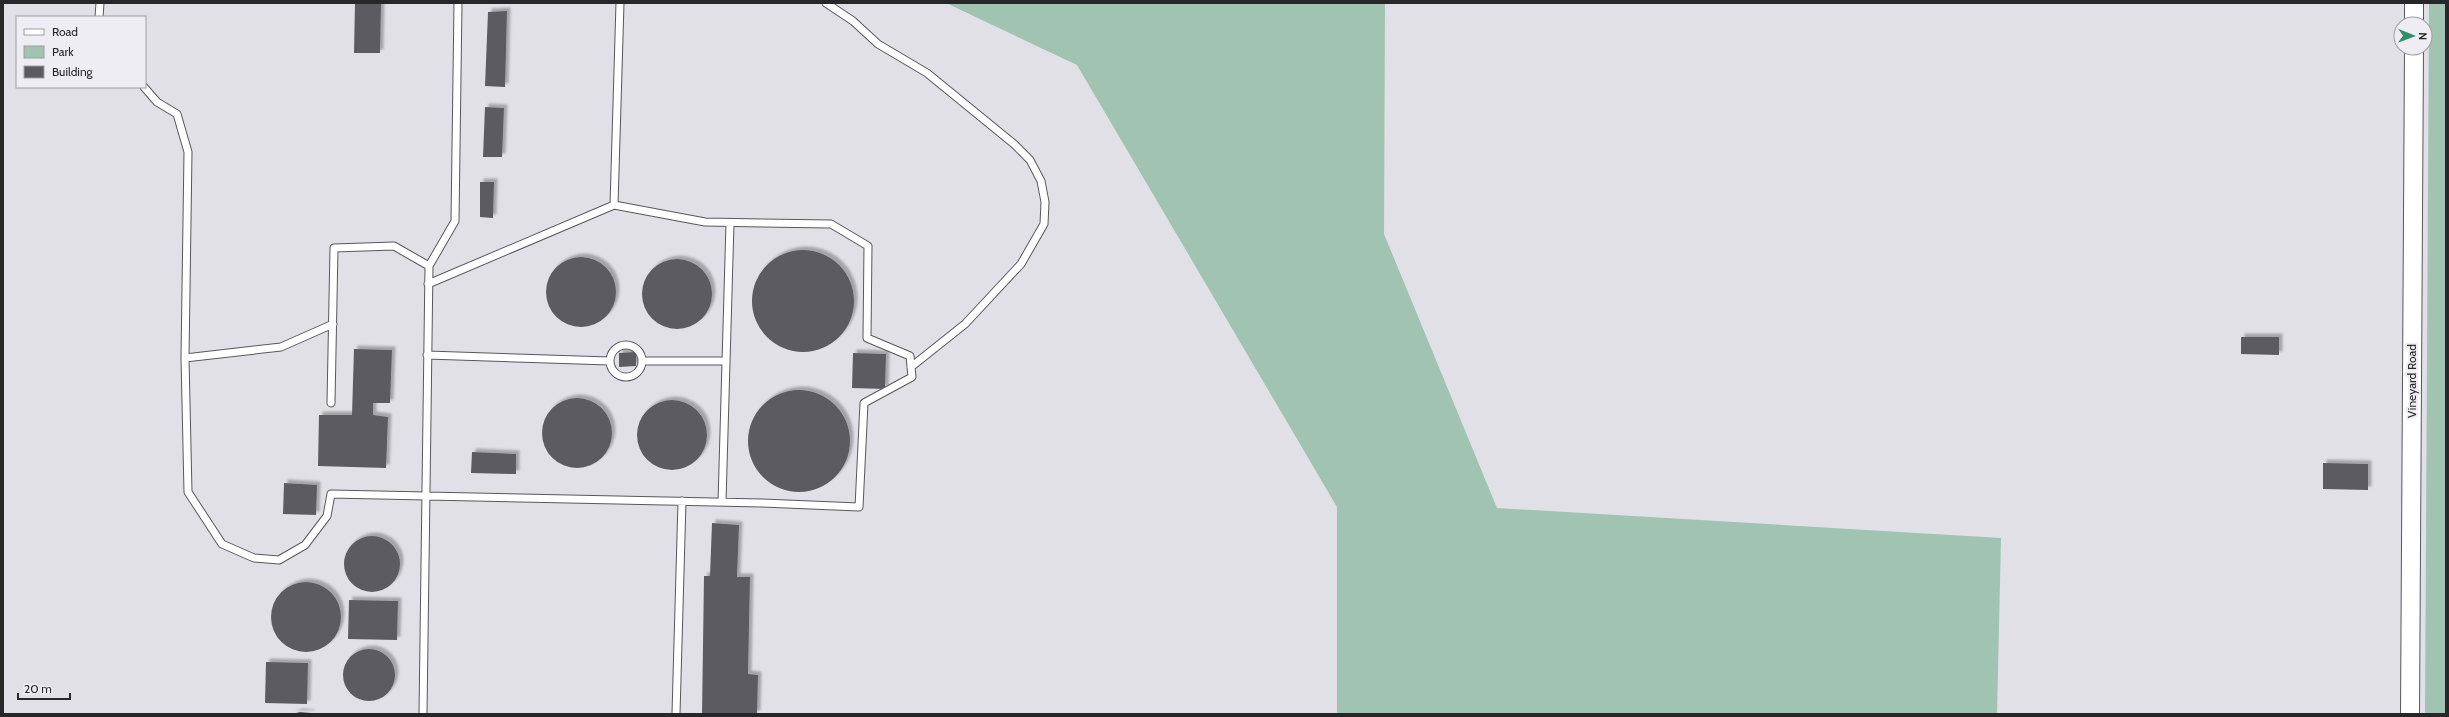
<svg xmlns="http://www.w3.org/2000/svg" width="2449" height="717" font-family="Cabin,sans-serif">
<defs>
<filter id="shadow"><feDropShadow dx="3.5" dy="-3.5" stdDeviation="1" flood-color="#0004"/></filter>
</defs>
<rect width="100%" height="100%" fill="#e1e0e6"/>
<path fill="#a1c3b1" d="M946 3H1385L1384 234 1497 508 2001 538 1997 714H1337V507L1077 65Z
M2429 3H2446V714H2425Z"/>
<path fill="#5b5b60" filter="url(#shadow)" d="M355 3H381L380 53H354Z
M507 11 505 87 485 86 488 12Z
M485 107 504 108 502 157H483Z
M480 182H494L493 218 480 217Z
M752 301a51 51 0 1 1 102 0a51 51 0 1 1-102 0Z
M546 292a35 35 0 1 1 70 0a35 35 0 1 1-70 0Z
M642 294a35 35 0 1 1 70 0a35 35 0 1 1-70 0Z
M2241 337H2279V355L2241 354Z
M354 349 392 350 390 403H373V415L388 417 386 468 318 466 319 415H352Z
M636 352V366L619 367V353Z
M853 353 886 354 885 389 852 388Z
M748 441a51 51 0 1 1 102 0a51 51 0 1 1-102 0Z
M542 433a35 35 0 1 1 70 0a35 35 0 1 1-70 0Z
M637 435a35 35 0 1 1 70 0a35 35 0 1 1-70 0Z
M472 452 516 454V474L471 473Z
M2323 463 2368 464V490L2323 489Z
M284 483 317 485 316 515 283 514Z
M712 523 739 525 737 577H750L748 674 758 675 757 714H702L704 576H710Z
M344 564a28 28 0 1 1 56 0a28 28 0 1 1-56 0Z
M271 617a35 35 0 1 1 70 0a35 35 0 1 1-70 0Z
M349 600 398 601 397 640 348 639Z
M343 675a26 26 0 1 1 52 0a26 26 0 1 1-52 0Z
M266 662 308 663 307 704 265 703Z
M300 712 311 713V714H292Z"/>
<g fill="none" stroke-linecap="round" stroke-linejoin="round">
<g stroke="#58575c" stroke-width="9">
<path id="service" d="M826 3 853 21 878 44 927 73 1014 144 1030 160 1041 181 1045 202 1044 224 1021 264 965 324 911 367
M99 17 100 3
M144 87 157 102 177 114 188 152 185 358
M428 284 614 205 620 3
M333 324 281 347 185 358 188 492 222 544 254 558 279 560 305 545 327 516 331 494 762 503 859 507 864 403 912 377 910 356 867 338 868 246 831 224 705 222 614 205
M610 361a16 16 0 1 1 32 0a16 16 0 1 1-32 0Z
M427 355 610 361
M642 361H726
M331 403 334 248 394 246 429 266
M722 502 730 223
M423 714 429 266 455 221 458 3
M676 714 682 501"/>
</g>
<g stroke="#58575c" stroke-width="20">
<path id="tertiary" d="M2414 24V3
M2410 714 2414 48"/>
</g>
<use href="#service" stroke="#fff" stroke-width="7"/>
<use href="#tertiary" stroke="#fff" stroke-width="18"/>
</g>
<g text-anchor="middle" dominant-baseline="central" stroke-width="4" stroke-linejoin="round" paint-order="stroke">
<g font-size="12" fill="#272729" stroke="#eeedf3">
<text transform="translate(2411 381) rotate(-90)">Vineyard Road</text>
</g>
</g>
<rect width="2449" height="717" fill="none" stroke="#272729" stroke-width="8"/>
<rect x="16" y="16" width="130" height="72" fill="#eeedf3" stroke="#9e9ea2"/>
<rect x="24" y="29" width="20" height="6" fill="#ffffff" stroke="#9e9ea2"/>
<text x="52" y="36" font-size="12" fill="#272729">Road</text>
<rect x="24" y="46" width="20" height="12" fill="#a1c3b1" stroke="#9e9ea2"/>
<text x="52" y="56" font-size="12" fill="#272729">Park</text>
<rect x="24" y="66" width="20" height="12" fill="#5b5b60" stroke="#9e9ea2"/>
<text x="52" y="76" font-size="12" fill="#272729">Building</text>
<g transform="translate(2413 36) rotate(91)"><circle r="19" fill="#eeedf3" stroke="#9e9ea2"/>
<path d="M0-3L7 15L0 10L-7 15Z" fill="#318f67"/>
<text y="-6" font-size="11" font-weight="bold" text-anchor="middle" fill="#272729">N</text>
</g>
<path d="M18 693v6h52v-6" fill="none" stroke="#272729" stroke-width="2"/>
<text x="24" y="693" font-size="12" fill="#272729" stroke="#eeedf3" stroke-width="3" paint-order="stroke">20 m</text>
</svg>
